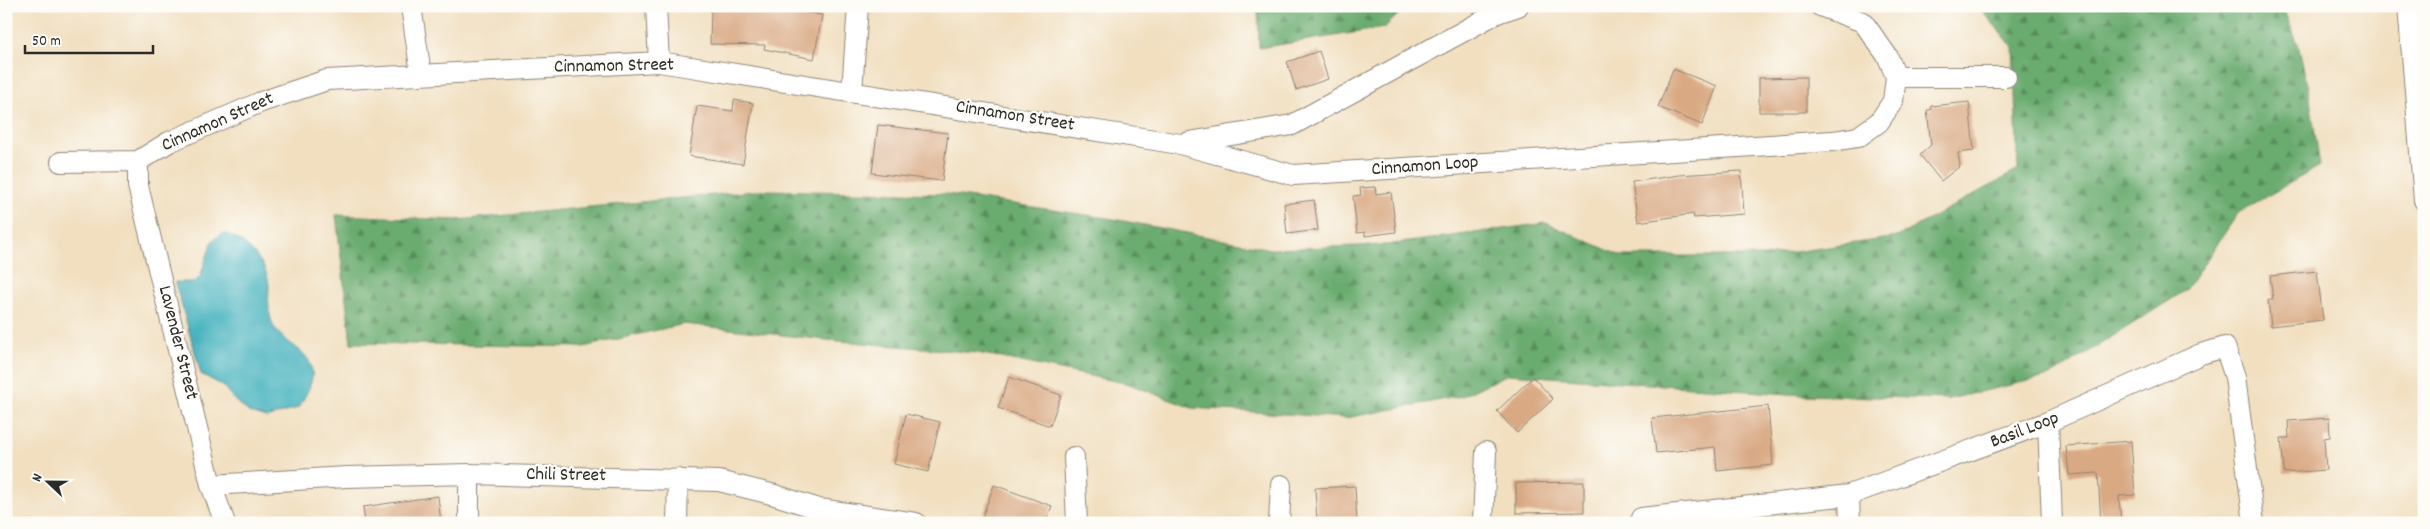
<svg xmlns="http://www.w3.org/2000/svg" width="2430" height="529" font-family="Dekko,sans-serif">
<defs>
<pattern id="forest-firs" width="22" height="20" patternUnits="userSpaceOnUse" patternTransform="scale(1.25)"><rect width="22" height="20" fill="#6aac6f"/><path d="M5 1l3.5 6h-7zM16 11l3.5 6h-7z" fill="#578c5b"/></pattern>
</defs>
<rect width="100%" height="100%" fill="#fdfcf7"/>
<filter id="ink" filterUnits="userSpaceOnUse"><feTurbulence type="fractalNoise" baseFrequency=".02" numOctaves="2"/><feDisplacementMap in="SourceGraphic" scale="10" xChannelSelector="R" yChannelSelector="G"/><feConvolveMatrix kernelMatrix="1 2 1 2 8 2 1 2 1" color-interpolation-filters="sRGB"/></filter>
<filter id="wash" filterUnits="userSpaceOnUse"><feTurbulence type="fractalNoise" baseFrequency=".0096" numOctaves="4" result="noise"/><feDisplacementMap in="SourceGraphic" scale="20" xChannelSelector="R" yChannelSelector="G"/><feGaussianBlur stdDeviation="1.12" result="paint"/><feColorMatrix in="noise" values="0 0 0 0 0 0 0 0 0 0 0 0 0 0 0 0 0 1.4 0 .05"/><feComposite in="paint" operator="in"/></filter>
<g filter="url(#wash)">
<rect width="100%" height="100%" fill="#f1dfc0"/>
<path fill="url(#forest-firs)" stroke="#4a6c4d" d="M1258 6H1407L1384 28 1259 48Z
M1978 6H2282L2298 44 2309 93 2320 166 2239 212 2186 290 2050 376 1949 399 1802 395 1508 374 1462 396 1346 418 1192 408 1129 384 978 353 827 340 684 324 583 347 351 343 336 215 457 220 764 190 947 194 1113 219 1271 249 1386 245 1546 223 1621 256H1766L1897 237 2018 170 2013 47Z"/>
<path fill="#42b1be" stroke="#366e74" d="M223 233C245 239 270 264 269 289 268 301 268 319 276 330 285 343 306 349 311 366 316 380 305 397 298 408L267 418 250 413 236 402 223 386 201 374 175 282H194L200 277 212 241Z"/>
<g id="blocks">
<path fill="#d9a983" d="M772 6 822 15 814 59 764 49 765 45 710 44 711 8H772Z
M1319 51 1328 79 1296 90 1287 62Z
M1673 69 1717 86 1702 125 1658 107Z
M1806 77V112H1759V78Z
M734 100 753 103 743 164 689 156 697 106 733 111Z
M1969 102 1974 151 1958 153 1960 166 1941 181 1920 155 1931 145 1927 110H1931V106Z
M878 125 948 133 942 181 872 173Z
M1741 171 1744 214 1694 218 1693 214 1638 222 1632 182 1679 175Z
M1375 187 1376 194 1391 192 1396 232 1365 236V232L1357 233 1353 196 1361 195 1360 188Z
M1314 200 1318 230 1287 234 1284 204Z
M2317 271 2323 320 2271 326 2268 300H2273L2270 276Z
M1009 377 1061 395 1050 426 998 408Z
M1533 377 1553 399 1517 433 1497 411Z
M1768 406 1773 465 1717 471 1715 447 1656 453 1652 418Z
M906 414 940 422 928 472 894 464Z
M2329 418 2330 437 2324 438 2326 470 2284 473 2281 438H2289L2288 421Z
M2131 441 2135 495 2119 496 2121 523H2101L2098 473 2069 475 2066 446Z
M1584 482V512L1516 513V483Z
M994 485 1052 506 1045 523H980Z
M1355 486 1357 523H1317L1315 488Z
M438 496 441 523H365L363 507Z"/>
</g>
</g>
<g filter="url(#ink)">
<use href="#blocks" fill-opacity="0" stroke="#8e8576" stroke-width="1"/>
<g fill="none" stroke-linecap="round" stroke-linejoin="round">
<g stroke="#8e8576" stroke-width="22">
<path id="minor" d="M411 6 421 74
M656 6 659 62
M2408 6 2424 200
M1896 77H2006
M852 91 858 6
M1189 142 1292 125 1497 13 1518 6
M138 161V186L211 485 225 523
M61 162 138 161 169 142 261 102 327 80 659 62 1180 144 1293 175 1833 141 1858 137 1879 122 1893 101 1896 77 1888 57 1863 22 1820 6
M2048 422 2052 523
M1074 457 1077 523
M211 485 347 477 469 474 719 481 775 495 819 509 916 523
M1849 495 1850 523
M469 523V474
M677 523 678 479
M1279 523 1281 485
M1483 523 1486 452
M1641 523V518L1849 495 2048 422 2201 354 2225 347 2235 377 2254 523"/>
</g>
<use href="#minor" stroke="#fff" stroke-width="20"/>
</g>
</g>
<g text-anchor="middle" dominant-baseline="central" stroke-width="4.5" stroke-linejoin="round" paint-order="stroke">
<g font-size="19" fill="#2b2b2b" stroke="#fdfcf7">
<text transform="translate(614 67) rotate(-1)">Cinnamon Street</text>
<text transform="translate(1015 117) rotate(9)">Cinnamon Street</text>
<text transform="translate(218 123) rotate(-24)">Cinnamon Street</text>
<text transform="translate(1425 167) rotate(-4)">Cinnamon Loop</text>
<text transform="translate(177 343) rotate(76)">Lavender Street</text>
<text transform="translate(2025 431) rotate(-21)">Basil Loop</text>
<text transform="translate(566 476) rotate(1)">Chili Street</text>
</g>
</g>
<rect width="2430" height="529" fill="none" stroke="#fdfcf7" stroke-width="25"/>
<g transform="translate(48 482) rotate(292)" stroke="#fdfcf7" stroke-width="4" paint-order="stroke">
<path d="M0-4L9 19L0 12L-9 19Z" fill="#2b2b2b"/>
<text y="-8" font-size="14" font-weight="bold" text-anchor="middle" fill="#2b2b2b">N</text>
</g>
<path d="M25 45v8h128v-8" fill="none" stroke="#2b2b2b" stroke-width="2.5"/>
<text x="32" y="45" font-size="15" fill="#2b2b2b" stroke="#fdfcf7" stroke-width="4" paint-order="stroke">50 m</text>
</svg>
